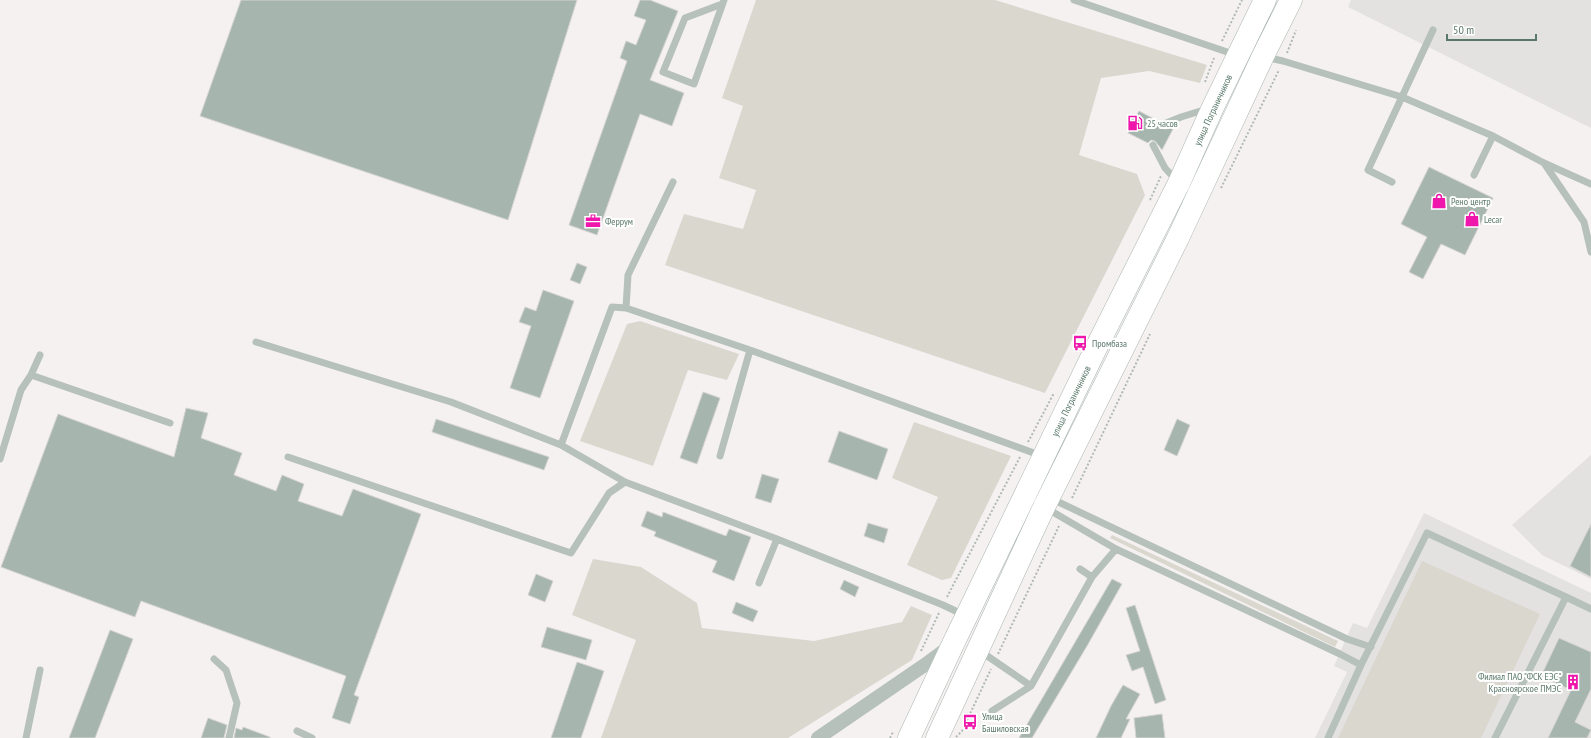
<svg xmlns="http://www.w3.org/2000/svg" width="1591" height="738" font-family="'PT Sans Narrow',sans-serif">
<rect width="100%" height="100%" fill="#f5f1f1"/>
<path fill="#e3e2e1" d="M1351 0H1591V128L1348 7Z
M1591 455V579L1542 555 1512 525Z
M1424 513 1591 593V738H1315L1347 672 1334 666 1353 623 1367 628Z"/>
<path fill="#dad7cf" d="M756 0H995L1207 65 1200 83 1149 71 1101 78 1079 155 1137 174 1145 195 1045 393 665 265 684 214 743 229 756 190 719 178 743 106 722 98Z
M640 321 739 354 727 380 688 370 653 466 580 441 627 324Z
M914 422 1011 456 951 578 942 580 907 565 938 497 892 478Z
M1112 535 1338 641 1335 647 1110 538Z
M593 559 641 567 697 603 702 628 814 641 902 622 911 606 932 615 912 660 788 738H601L636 640 572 615Z
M1422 561 1540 614 1481 738H1338Z"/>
<path fill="#a6b5ad" stroke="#d6d4d4" d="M241 0H577L508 220 200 116Z
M640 0H650L678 11 650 80 684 93 672 126 640 114 597 235 569 225 627 61 620 58 626 41 636 45 646 20 634 16Z
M1139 111 1160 122 1159 126 1161 128 1166 129 1170 127 1173 129 1162 150 1155 141 1151 140 1148 143 1128 133 1130 128 1128 127 1134 115 1136 116Z
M1429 167 1493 198 1465 255 1441 244 1423 279 1409 272 1427 237 1401 224Z
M577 263 587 267 580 284 570 280Z
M543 290 574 301 540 398 510 388 531 326 519 322 525 307 536 311Z
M703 392 720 398 697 464 680 458Z
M186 408 208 413 201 438 242 453 234 475 276 491 282 475 304 484 298 501 342 516 353 489 421 514 354 695 359 697 350 724 332 718 346 676 141 601 135 617 1 567 58 414 174 457Z
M436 419 549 457 544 470 432 432Z
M1177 419 1190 425 1177 456 1164 450Z
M839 431 888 449 877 480 828 462Z
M762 474 779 479 771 503 755 498Z
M647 511 662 517 663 512 726 536 729 529 751 537 734 581 712 572 717 561 654 536 656 532 641 526Z
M868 523 888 529 884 543 864 536Z
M1591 524V577L1570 566Z
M536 574 553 581 545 602 528 595Z
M1112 579 1122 584 1087 646 1032 738H1019Z
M844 580 859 587 855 597 840 589Z
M736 602 758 611 753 622 732 613Z
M1135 605 1166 700 1155 704 1143 667 1132 671 1126 655 1140 651 1126 608Z
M547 627 592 640 586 660 541 647Z
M110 630 133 639 95 738H69Z
M1559 638 1591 652V689L1575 722 1591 730 1587 738H1548L1571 690 1541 676Z
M577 662 604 671 581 738H551Z
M1123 685 1140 694 1126 719H1130L1121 738H1096L1111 706Z
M1162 714 1165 738H1136L1134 718Z
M208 718 227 725 224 738H201Z
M243 727 270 737V738H234L236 728 242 730Z"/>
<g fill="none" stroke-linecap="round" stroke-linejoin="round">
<g stroke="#aab6b0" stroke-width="23">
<path id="primary" d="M909 738 953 644 1096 348 1179 183 1213 107 1265 0
M937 738 1044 507 1178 238 1263 56 1291 0"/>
</g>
<path stroke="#b1b9b5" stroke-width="2" stroke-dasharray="2 2" stroke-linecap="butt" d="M1222 41 1242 0
M1287 53 1296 30
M1205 82 1214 58
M1221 188 1279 70
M1150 200 1161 176
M1028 442 1054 393
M1072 498 1150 334
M947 597 1020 457
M921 651 939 613
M998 654 1059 526
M956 737 962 731 991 669
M890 738 893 732"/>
<path stroke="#b6c1bb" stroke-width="7" d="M1074 0 1236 55
M722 4 685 18 663 72 694 84 724 0
M1265 57 1283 61 1402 97 1493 136 1544 163 1591 184
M1164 124 1181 117 1207 109
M1153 145 1165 168 1176 180
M1544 163 1584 222 1591 252
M1474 175 1493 136
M1392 182 1368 170 1433 30
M626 308 628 275 673 182
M256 342 451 402 561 445
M31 375 170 423
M720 456 750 350
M288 457 571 553 609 493 625 482
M0 459 21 390 31 375 40 355
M1050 498 1347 639 1371 647
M1046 508 1116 549 1340 654 1361 665
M1080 569 1092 577
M759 583 777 539
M1566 597 1591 609
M964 615 943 605 777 539 625 482 561 445 612 307 626 308 750 350 1042 456
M980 651 1031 686
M214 659 226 670 237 703 229 738
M992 711 1031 686 1092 577 1116 549
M297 731 312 738
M26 738 40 670
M1328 738 1361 665 1427 533 1566 597 1495 738"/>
<path stroke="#b6c1bb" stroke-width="14" d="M818 738 929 662 948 648"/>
<use href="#primary" stroke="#fff" stroke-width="22"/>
</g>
<defs>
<g id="fuel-bare" transform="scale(1.2)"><path d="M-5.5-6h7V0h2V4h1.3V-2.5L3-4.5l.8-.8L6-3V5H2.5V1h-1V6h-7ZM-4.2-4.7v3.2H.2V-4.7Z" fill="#ef17ab" stroke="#fff" stroke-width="2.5" paint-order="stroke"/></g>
<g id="shop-bare" transform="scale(1.2)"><path d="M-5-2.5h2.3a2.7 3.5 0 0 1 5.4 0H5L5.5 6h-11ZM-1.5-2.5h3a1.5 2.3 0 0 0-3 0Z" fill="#ef17ab" stroke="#fff" stroke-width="2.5" paint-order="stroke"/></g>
<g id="office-bare" transform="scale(1.2)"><path d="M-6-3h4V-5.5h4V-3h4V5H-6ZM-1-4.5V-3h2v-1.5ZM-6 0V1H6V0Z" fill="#ef17ab" stroke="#fff" stroke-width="2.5" paint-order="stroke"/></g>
<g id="bus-bare" transform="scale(1.2)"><path d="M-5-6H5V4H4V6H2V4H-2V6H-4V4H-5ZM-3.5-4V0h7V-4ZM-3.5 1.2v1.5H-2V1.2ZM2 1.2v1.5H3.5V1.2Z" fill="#ef17ab" stroke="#fff" stroke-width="2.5" paint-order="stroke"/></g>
<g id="building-bare" transform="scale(1.2)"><path d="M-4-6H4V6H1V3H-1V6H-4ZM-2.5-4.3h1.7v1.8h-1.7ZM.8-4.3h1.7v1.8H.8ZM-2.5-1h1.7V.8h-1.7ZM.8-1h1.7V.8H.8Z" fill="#ef17ab" stroke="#fff" stroke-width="2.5" paint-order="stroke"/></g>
</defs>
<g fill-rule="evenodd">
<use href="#fuel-bare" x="1135" y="123"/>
<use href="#shop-bare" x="1439" y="201"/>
<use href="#shop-bare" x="1472" y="219"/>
<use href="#office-bare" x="593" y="221"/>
<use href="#bus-bare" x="1080" y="343"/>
<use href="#building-bare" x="1573" y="682"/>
<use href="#bus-bare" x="970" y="722"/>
</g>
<g text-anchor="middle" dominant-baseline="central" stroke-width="4" stroke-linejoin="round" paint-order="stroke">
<g font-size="10" fill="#5a786a" stroke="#fff">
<text transform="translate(1213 110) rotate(-65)">улица Пограничников</text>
<text transform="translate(1071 401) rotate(-64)">улица Пограничников</text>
</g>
<g font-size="10" fill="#5a786a" stroke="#fff" text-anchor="start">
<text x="1147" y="123">25 часов</text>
<text x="1451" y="201">Рено центр</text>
<text x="1484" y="219">Lecar</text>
<text x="605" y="221">Феррум</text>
<text x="1092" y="343">Промбаза</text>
<text x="1561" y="676" text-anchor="end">Филиал ПАО "ФСК ЕЭС"<tspan x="1561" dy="12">Красноярское ПМЭС</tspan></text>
<text x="982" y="716">Улица<tspan x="982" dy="12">Башиловская</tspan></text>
</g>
</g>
<path d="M1447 34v6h89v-6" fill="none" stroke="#5a786a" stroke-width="2"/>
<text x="1453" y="34" font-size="12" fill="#5a786a" stroke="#ffffff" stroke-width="3" paint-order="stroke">50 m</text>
</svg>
